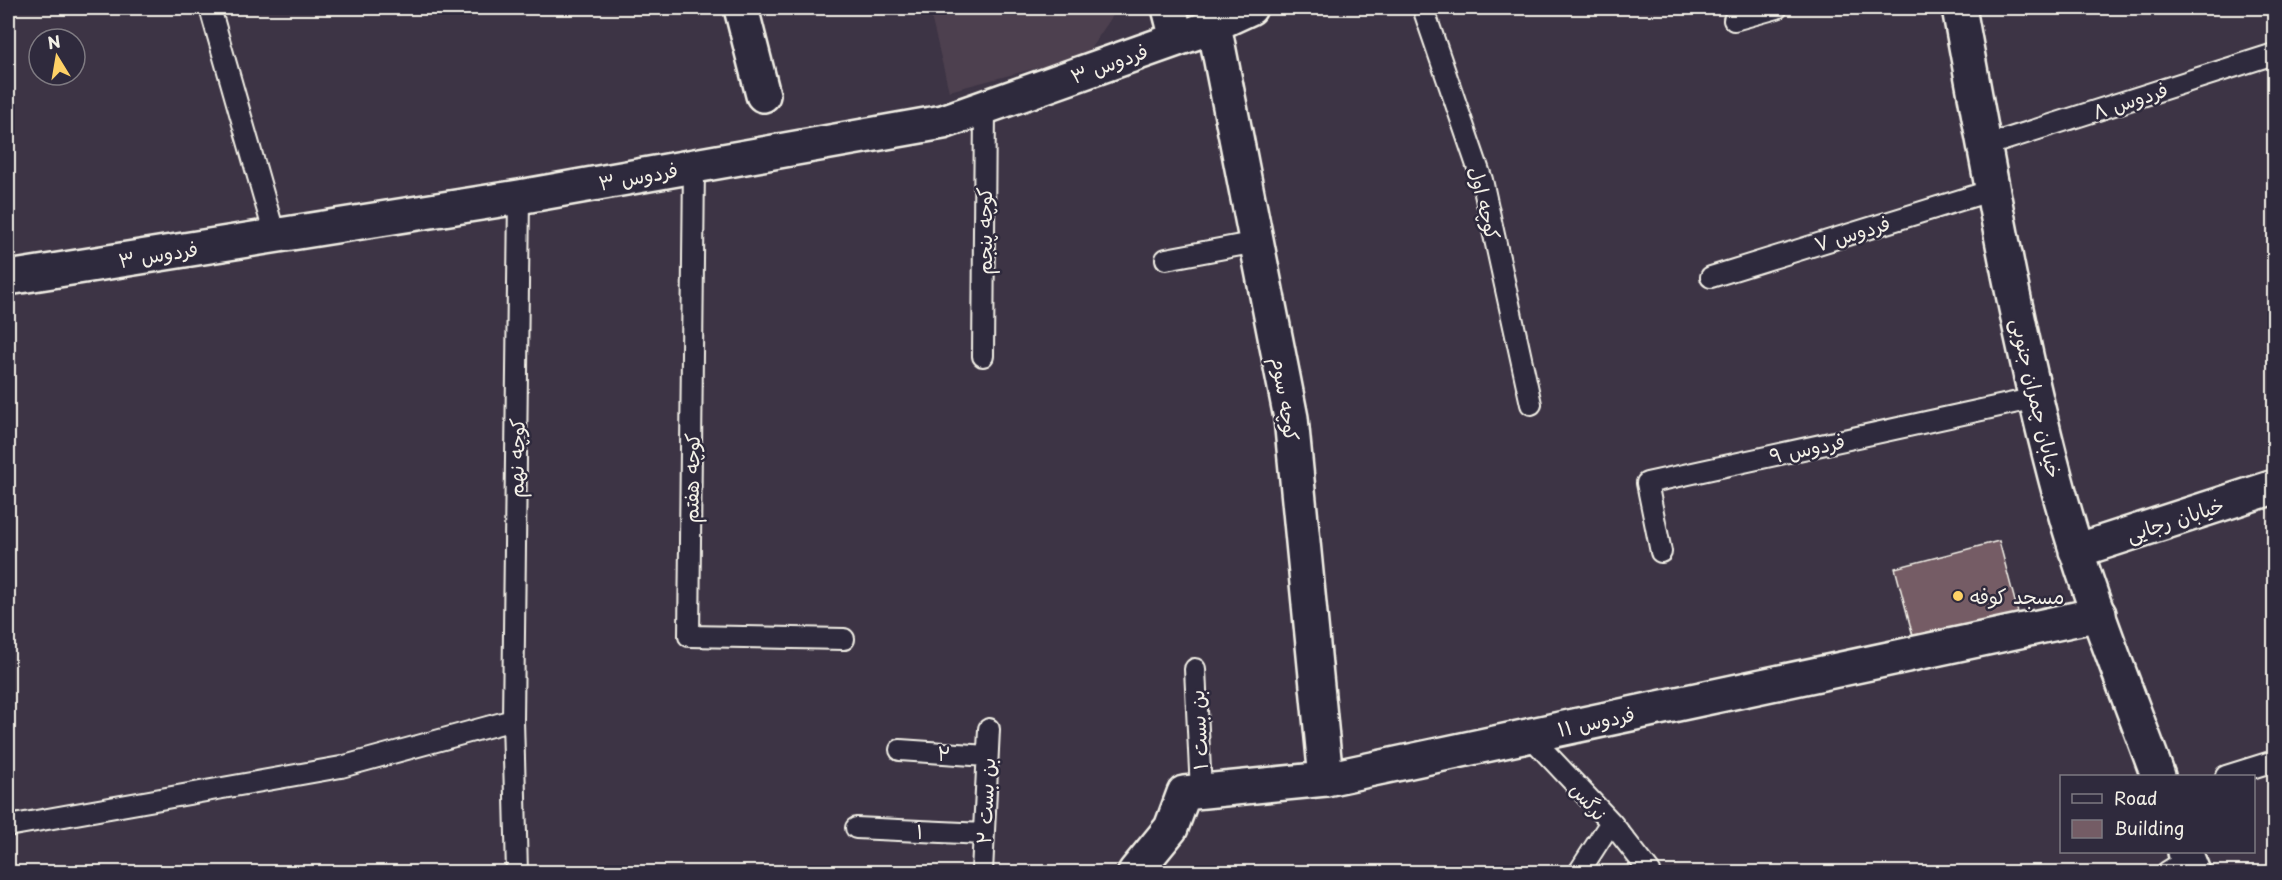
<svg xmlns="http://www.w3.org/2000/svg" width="2282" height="880" font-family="'Playpen Sans','Playpen Sans Arabic',sans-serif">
<rect width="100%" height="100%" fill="#3d3445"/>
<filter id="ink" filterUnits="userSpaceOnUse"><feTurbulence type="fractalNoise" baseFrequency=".0167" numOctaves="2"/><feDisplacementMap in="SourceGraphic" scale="12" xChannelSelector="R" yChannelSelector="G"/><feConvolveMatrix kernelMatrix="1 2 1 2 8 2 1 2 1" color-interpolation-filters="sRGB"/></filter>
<g filter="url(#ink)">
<path fill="#4e404f" d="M929 8H1118L1086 55 949 91Z"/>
<path fill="#745c65" stroke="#f4f1e8" stroke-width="1.5" d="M1999 541 2021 624 1917 651 1895 568Z"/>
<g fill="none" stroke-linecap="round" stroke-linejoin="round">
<g stroke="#f4f1e8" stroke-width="24">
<path id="lane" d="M210 8 275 236
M1423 8 1482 180 1531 404
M1734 20 1777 8
M1985 146 2274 54
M694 166 689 636 844 639
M1166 259 1257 242
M1711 277 1993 190
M983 356 985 107
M1661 552 1647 483 2036 398
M1195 669 1201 791
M1529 735 1611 822 1579 872
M900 750 987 756
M2226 776 2274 761
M1611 822 1650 872
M8 826 341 767 513 720
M856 828 984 834
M517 872 513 720 519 197
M982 872 989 729
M2167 872 2188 859"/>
</g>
<g stroke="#f4f1e8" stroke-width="38">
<path id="street" d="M741 8 763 95
M1169 8 1177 39
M1214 25 1291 418 1326 779
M8 278 519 197 943 122 1200 31 1250 8
M1135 872 1171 828 1184 793 1326 779 2099 614"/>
</g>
<g stroke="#f4f1e8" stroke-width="38">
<path id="secondary" d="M1959 8C1988 165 2015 324 2056 480 2082 581 2122 678 2158 776
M2076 551 2274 487
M2185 852 2193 872"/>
</g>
<use href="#lane" stroke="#2f2a3d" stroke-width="20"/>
<use href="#street" stroke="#2f2a3d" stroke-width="33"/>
<use href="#secondary" stroke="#2f2a3d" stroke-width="33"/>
</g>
</g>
<circle fill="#ffd166" stroke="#2f2a3d" stroke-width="2" cx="1958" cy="596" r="6"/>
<g text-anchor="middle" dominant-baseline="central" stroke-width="5" stroke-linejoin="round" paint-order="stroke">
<g font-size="20" fill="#f4f1e8" stroke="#2f2a3d">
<text transform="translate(1109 63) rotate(-20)">فردوس ۳</text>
<text transform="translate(2130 100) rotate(-18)">فردوس ۸</text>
<text transform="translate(638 176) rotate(-10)">فردوس ۳</text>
<text transform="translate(1485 203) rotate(76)">کوچه اول</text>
<text transform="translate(984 231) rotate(-90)">کوچه پنجم</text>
<text transform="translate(1852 233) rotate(-17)">فردوس ۷</text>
<text transform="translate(158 254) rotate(-9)">فردوس ۳</text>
<text transform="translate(2037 398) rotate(77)">خیابان چمران جنوبی</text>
<text transform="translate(1286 399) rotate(81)">کوچه سوم</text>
<text transform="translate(1807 448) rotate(-12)">فردوس ۹</text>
<text transform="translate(516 458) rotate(-89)">کوچه نهم</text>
<text transform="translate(691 478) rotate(-89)">کوچه هفتم</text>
<text transform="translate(2175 519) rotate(-18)">خیابان رجایی</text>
<text transform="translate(1596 721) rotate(-12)">فردوس ۱۱</text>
<text transform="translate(1198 730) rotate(-93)">بن بست ۱</text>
<text transform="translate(944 753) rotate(4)">۲</text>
<text transform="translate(985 801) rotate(-87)">بن بست ۲</text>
<text transform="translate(1589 801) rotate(49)">نرگس</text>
<text transform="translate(920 831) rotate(2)">۱</text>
</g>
<g font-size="20" fill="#f4f1e8" stroke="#2f2a3d" text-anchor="start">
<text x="1970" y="596">مسجد کوفه</text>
</g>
</g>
<rect width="2282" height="880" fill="none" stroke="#2f2a3d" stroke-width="30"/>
<rect x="15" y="15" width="2252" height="850" fill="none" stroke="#f4f1e8" stroke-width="2" filter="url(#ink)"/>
<rect x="2060" y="775" width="195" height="78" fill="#2f2a3d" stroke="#7e7a81" stroke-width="1.5"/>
<rect x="2072" y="794" width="30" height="9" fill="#2f2a3d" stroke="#7e7a81" stroke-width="1.5"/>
<text x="2114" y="805" font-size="18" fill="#f4f1e8">Road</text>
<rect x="2072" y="820" width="30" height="18" fill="#745c65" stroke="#7e7a81" stroke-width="1.5"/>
<text x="2114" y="835" font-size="18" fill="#f4f1e8">Building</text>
<g transform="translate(57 57) rotate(349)"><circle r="28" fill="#2f2a3d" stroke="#7e7a81" stroke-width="1.5"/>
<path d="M0-4.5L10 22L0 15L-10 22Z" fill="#ffd166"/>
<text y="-9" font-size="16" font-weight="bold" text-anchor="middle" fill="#f4f1e8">N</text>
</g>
</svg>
